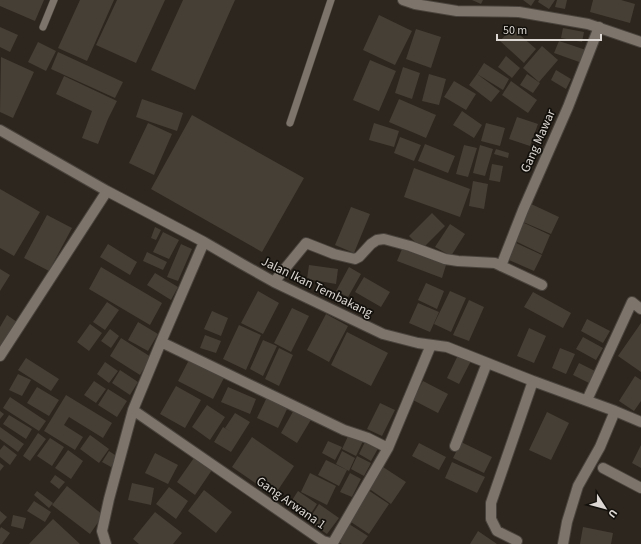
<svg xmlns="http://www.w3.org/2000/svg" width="641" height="544" font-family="'Source Sans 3',sans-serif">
<rect width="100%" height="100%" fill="#2d261e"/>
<path fill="#463f36" d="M0 0H44L35 21 0 6Z
M80 0H114L87 61 58 48Z
M117 0H165L136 63 96 45Z
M183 0H235L195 90 151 70Z
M472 0H483L481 4Z
M523 0H535L531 6Z
M539 0H555L549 9 538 2Z
M557 0H567L565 9 555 7Z
M593 0H621L635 4 630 23 590 12Z
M379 15 412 31 395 65 363 50Z
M0 27 18 35 10 52 0 47Z
M512 28 536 49 524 63 500 41Z
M563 28 584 32 582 42 561 38Z
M416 29 441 37 431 68 406 59Z
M559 41 586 50 582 63 554 53Z
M38 42 56 51 46 71 28 62Z
M542 46 558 60 539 82 523 68Z
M58 52 123 82 115 98 51 69Z
M506 56 520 68 512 78 498 67Z
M1 57 34 72 13 118 0 112Z
M370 60 396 71 379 111 353 100Z
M484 63 509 79 503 90 477 74 500 91 491 102 469 85 477 74Z
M403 67 420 73 412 99 395 93Z
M556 70 571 79 566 89 551 80Z
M429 74 446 79 439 105 422 101Z
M527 74 540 83 533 93 520 85Z
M64 76 117 101 108 119 98 144 82 138 92 111 56 94Z
M454 81 476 94 466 110 444 97Z
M511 81 537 100 528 113 502 95Z
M142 99 183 113 177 131 136 117Z
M399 99 436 115 426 138 389 122Z
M462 111 482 125 474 138 453 125Z
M192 115 304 178 262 252 151 189Z
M517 117 538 124 530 146 509 139Z
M148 123 172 134 154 175 129 163Z
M374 123 399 131 394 147 369 140Z
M486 123 505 128 500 146 481 141Z
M400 137 421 145 414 161 394 153Z
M425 144 455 156 448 173 418 161Z
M464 145 477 148 468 177 456 174Z
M480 145 493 149 485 176 473 173Z
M496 149 509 153 508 158 494 154Z
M492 164 503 166 500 182 489 180Z
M414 168 470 189 460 217 404 197Z
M473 181 488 184 484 209 469 206Z
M0 189 40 212 14 256 0 248Z
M529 203 559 217 551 234 521 221Z
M351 207 370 214 354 253 335 245Z
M432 213 445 226 422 249 409 236Z
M47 215 72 228 49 271 24 258Z
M522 222 550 235 542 254 513 240Z
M450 224 465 234 451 256 435 247Z
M155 227 161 230 156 240 151 238Z
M163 232 179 240 169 259 153 252Z
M516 243 542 255 534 271 509 260Z
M108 244 137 262 130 275 100 257Z
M181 244 192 249 178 281 167 277Z
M402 249 446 265 442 278 397 261Z
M147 252 167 262 163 270 143 261Z
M309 265 338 269 336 284 307 279Z
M101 267 162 303 150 325 89 289Z
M349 267 361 274 348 297 336 291Z
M0 269 10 275 0 291Z
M155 273 178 287 171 300 147 285Z
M364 277 390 292 381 307 355 292Z
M426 283 444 291 437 309 418 300Z
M258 291 279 303 263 334 241 323Z
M450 291 466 298 451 332 434 324Z
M533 292 571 313 563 328 524 307Z
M469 300 484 307 469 341 453 335Z
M107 302 119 310 105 330 93 322Z
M418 303 439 312 430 332 409 323Z
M292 308 309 316 291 352 274 343Z
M212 311 228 318 221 336 204 329Z
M326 314 348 326 329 362 307 350Z
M7 315 17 322 0 348V327Z
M587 319 610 331 603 343 581 331Z
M138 322 158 334 148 351 128 340Z
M641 323V372L618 356Z
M90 324 102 333 89 351 77 342Z
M239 325 261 335 246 370 223 359Z
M529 328 546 336 534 363 517 356Z
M110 329 119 336 111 348 101 341Z
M347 332 388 353 371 386 331 365Z
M205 335 221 341 216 353 200 348Z
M583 337 603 348 596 360 576 349Z
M121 338 151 357 140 375 110 356Z
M263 340 277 346 263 376 250 369Z
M279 348 293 355 279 386 265 379Z
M560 348 575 354 566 374 552 368Z
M459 353 472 359 459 384 447 378Z
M26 358 59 379 51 391 18 370Z
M190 358 225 376 213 399 178 381Z
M105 362 118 371 109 383 97 374Z
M579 363 595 371 589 383 573 375Z
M120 370 138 382 130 395 112 383Z
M18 374 31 380 22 396 9 390Z
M635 376 641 380V401L634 411 619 401Z
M94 381 106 389 96 403 84 395Z
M423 381 448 394 438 413 413 400Z
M176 386 201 400 185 428 160 414Z
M37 387 59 400 49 416 27 403Z
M228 387 256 399 250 414 221 402Z
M108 389 127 401 117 417 98 405Z
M66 395 112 423 103 438 69 417 64 425 83 437 75 450 44 431Z
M10 397 46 421 39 431 3 408Z
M267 397 288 407 278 428 257 418Z
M380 403 395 410 382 436 367 429Z
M207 405 225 417 210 440 192 427Z
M295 408 312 418 297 443 281 433Z
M0 411 4 414 0 419Z
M547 412 569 423 551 460 529 450Z
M235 413 250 422 231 452 214 442 223 427 231 432 225 428Z
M9 415 32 429 26 439 3 424Z
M0 427 24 444 18 452 0 439Z
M350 432 364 439 356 456 342 449Z
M38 433 46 439 30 461 23 456Z
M90 435 109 449 99 463 80 449Z
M252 437 294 466 274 496 232 467Z
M50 438 64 447 52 466 37 456Z
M367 438 380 445 371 461 359 454Z
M328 441 342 447 335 460 322 453Z
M461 442 492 457 484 473 453 458Z
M419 443 446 457 439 470 412 456Z
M4 445 17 455 10 465 0 457V450Z
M641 445V468L632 463Z
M68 450 83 461 71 479 55 468Z
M109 451 118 457 111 467 102 462Z
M342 451 355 458 349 471 336 464Z
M155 453 178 465 168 484 145 473Z
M196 455 214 467 195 495 177 482Z
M357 456 371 463 364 476 351 469Z
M326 460 347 470 339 486 318 475Z
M452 462 485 477 477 493 445 478Z
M0 463 4 466 0 471Z
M383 467 406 482 391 504 368 488Z
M310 473 336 486 327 505 301 492Z
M350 473 361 479 352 497 340 492Z
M55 475 65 482 59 489 50 482Z
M132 483 154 488 151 505 128 500Z
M67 486 103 515 90 534 52 505Z
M169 487 188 501 176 519 156 504Z
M204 490 232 512 216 533 188 511Z
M368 490 389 504 369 534 348 520Z
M37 491 53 503 49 508 34 495Z
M298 491 317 504 308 518 289 505Z
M34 501 51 512 45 522 27 511Z
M319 504 339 518 327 534 308 521Z
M0 511 7 517 0 525Z
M155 512 182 533 173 544H139L133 539Z
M13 515 26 518 23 529 11 526Z
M53 519 80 544H29Z
M349 524 368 536 362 544H342L337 541Z
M1 527 10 533 2 544H0V529Z
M583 527 613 533 611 544H580Z
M478 531 497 544H470Z"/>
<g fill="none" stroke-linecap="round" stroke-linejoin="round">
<g stroke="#49433d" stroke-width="8">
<path id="service" d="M43 27 54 0
M290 123 331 0"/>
</g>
<g stroke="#49433d" stroke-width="12">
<path id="minor" d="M0 130 107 191 204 242 242 264 274 282 383 334 418 343 447 347 533 381 615 411 641 422
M501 266 523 210 568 107 599 27
M274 282 306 243 334 254 355 259 359 257 371 244 377 240 384 239 410 246 445 259 458 261 495 263 542 285
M161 342 344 430 368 438 388 448
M0 356 107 191
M587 400 632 302 641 309
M133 410 323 541 330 543 334 541 388 448 431 345
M455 446 487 363
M603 468 641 488
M517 541 497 531 491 519V503L533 381
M106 544 102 531 109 499 133 410 161 342 204 242
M563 544 567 522 578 486 600 447 615 411"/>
</g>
<g stroke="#49433d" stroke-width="12">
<path id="secondary" d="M403 0 415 4 457 11 519 12 588 24 641 42"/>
</g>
<use href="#service" stroke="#7d756b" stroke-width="7"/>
<use href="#minor" stroke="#7d756b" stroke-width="10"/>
<use href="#secondary" stroke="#7d756b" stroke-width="10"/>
</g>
<g text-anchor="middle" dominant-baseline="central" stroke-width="3.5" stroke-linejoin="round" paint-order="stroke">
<g font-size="13" fill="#dcd7d2" stroke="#13100c">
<text transform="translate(538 141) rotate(-66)">Gang Mawar</text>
<text transform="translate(317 287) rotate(26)">Jalan Ikan Tembakang</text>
<text transform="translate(291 503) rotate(35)">Gang Arwana 1</text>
</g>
</g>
<g transform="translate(605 508) rotate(126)" stroke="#13100c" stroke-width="3" paint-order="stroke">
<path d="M0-3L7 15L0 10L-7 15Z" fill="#dcd7d2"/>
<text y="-6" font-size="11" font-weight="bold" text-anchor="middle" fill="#dcd7d2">U</text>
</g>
<path d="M497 34v6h104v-6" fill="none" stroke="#dcd7d2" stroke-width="2"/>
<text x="503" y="34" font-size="12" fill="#dcd7d2" stroke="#13100c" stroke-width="3" paint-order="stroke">50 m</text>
</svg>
